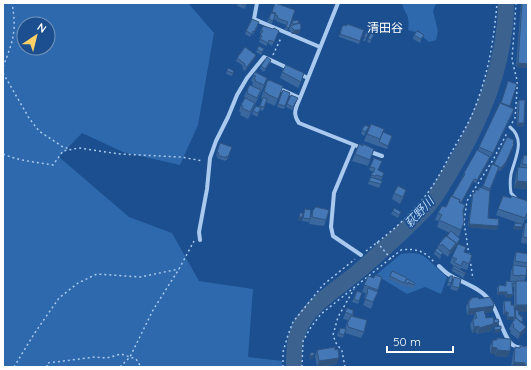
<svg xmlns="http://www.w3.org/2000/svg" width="531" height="370" font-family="Quicksand,'Noto Sans JP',sans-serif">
<rect width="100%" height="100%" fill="#1b4f8f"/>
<path fill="#2e69ad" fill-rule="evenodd" d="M3 3H188L214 33 198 125 180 165 123 152 82 133 59 157 129 217 172 233 199 281 253 289 248 357 282 361V367H3ZM24 24H48V48H24Z
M402 3H436L433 11 438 31 436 40 429 42 420 34 419 30 415 32 408 30C409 24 409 18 406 13 404 9 403 8 402 3Z
M409 253C412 253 416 253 419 254 428 257 439 271 447 277L441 294 425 287 407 294 376 275 401 254Z"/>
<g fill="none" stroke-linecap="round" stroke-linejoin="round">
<path stroke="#3c6290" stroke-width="16" d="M294 367C294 352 294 336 302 323 314 302 341 286 360 270 383 250 407 229 428 206 437 196 444 182 451 171 482 120 506 62 506 3"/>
<path stroke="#a9c9ee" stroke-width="1.5" stroke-dasharray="2 3" stroke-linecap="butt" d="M273 55 281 38
M3 67C13 41 17 31 12 3
M3 73 29 118 39 131 63 147 70 149
M512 123 515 118 517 90V80L512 60 516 3
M3 154C19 161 36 162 53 165L63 151 79 148 120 154 181 157 203 161
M377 242 391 259
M366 251C383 238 400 225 414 209 430 193 441 173 451 153 459 139 468 125 474 110 488 75 494 40 497 3
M469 255 464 222 467 201 493 160 507 133
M470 259 473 279
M14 367 34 334 59 298 78 283 97 274 140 277 179 269
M47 367V363L95 357 107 358 121 354 136 359 141 367
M120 367 130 357 153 310 179 269 194 241
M283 367V352L288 335 293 322 323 285 355 259
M302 367 303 341 311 327 321 314 401 250C415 248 425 251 434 262
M345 367 342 351 336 343 333 335 338 317 354 289"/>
<path stroke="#a9c9ee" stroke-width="3" d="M510 127C526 140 515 158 511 174 510 180 510 187 511 193L516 198"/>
<path stroke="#a9c9ee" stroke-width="4" d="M257 3 254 19 320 47
M338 3 300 98C296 108 292 113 299 123L362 148
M299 74 308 78
M278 88 300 98
M354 145 334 193 331 227 333 236 361 255
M368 151 382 156
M200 240 199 232 207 189 210 158 216 141 228 117 237 95 247 78 264 57 290 69
M439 266C442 269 445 272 448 274 462 283 480 287 490 301 499 312 503 338 513 345 517 348 523 348 528 348"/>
</g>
<path fill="#3a679d" d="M238 3H247L245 9 237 6Z
M275 3 295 10 287 31 285 30 286 25 276 21 277 20 273 19 274 16 272 24 267 22 271 13H272Z
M521 3H528V68L516 67Z
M292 21 299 23 301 27 299 34H292L289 30 290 26H291V25Z
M258 26 253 35 252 34 250 37 245 34 246 31Z
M347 26 364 30 359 44 339 37 342 27Z
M261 30 279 31 272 46 268 43 266 46 259 42 260 39H259L261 34 260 33Z
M367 31 369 32 365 41H363Z
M371 32 374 34 370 43 367 42Z
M414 35 422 38 420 43 413 39Z
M259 46 262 53 261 55 256 52Z
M237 58H255L245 71 242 68 243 66 236 61Z
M271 60 270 63 264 72 260 69 261 66Z
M228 68 234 71 232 76 226 74Z
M255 72 265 84 261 92 248 119 240 115 241 113 239 111 241 105 245 98V97H244L247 90 253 87 252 86 253 82 251 81Z
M282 72 302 80 298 88 280 78Z
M267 81 283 86 275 106 266 102 263 111 260 110 257 117 252 114 253 111 259 107 263 99 261 98Z
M517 84 510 107 513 113 491 157 479 151 489 160 476 183 473 182 461 203 463 211 464 222 459 237 456 235 459 242 448 257 440 251 441 256 440 259 434 254 435 251 437 249 439 244 450 233 437 227 439 221 435 220 438 213 446 207 452 196 463 176 464 173 478 150 500 103Z
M283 90 290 93 284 109 277 107Z
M298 98 292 110 286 107 287 104Z
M519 100 524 123 523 127 517 126V103Z
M371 124 384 129 378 146 364 141Z
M362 130H367L364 136 361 134Z
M383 132 392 136 387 149 378 146Z
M507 137 505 166 500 171 498 170 490 191 488 218 497 230 468 227 472 196 473 193H474L475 190H478L479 187 482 188 492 164 493 165Z
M220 143 232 147 227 160H225V161L217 158 218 156H216Z
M359 144 374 149 368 166 352 161Z
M524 155 528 156V189L514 188 516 174 518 167H520L521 161Z
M374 158 378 170 383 176 381 180 376 178H375L382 181 379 188 368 184 372 173H373L374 172 369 170Z
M394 193 404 197 400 204 392 199Z
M503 196 511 198 528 201V214L526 220 525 219 521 230 513 229 515 223 521 224 496 215Z
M305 209 310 219 309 222 302 221Z
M313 210 326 220 324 226 309 224 311 216Z
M393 211 401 212 398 218 391 214Z
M525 223H528V244L521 243 523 229Z
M464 252 472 255 467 270 461 268 460 270 466 273 463 278 452 271 453 265 450 263 452 257Z
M516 252 528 254V270H527L526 276 524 281H528V312H518L519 315 523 317 522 323 526 327 524 333 518 339 510 333 511 331 509 329 512 323 514 320V318L513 320H507V315H503V304L504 301 511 305 514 307V287H512L511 298H505V295H497V288L499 285 505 286 506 281H510L511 271 513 266 514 258Z
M368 276 374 278 382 277 375 298 371 309 363 305 366 298H364L366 293 362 292Z
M390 276 405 281 403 286 388 279Z
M450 276H453L450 286H447Z
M454 277 459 288 457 291 450 289Z
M405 282 415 283 413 289 407 286 406 287 404 286Z
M357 291 362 293 358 304 352 302Z
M471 298 479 299 494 306 492 312 485 313 486 318 499 322 498 325 493 326 491 331 477 334 476 332 472 333 470 325 475 314 467 315 466 307 469 300H470Z
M347 308 353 315V316L364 332 361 338 345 333 346 331H345L343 338 337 336 340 328 345 329 348 320 343 319Z
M497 338 510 351 507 357 495 356V354H490V346L493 340H496Z
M520 346 528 367H511L513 354 515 347 520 348Z
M317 350H335L337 364 321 367H317L315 356Z"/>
<path fill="#305480" d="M294 30H300L299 34H292Z
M256 55 255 58 245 71 247 67Z
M518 63 528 64V68L516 67Z
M518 123H524L523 127 517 126Z
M513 148 505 166 500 171 501 168Z
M490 157 489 160 476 183 477 180Z
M474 179 473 182 460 206 461 203Z
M517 181 528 182V189L514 188Z
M406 190 404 197 400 204Z
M299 217H302L301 221 298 220Z
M469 224 498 226 497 230 468 227Z
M514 226 522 227 521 230 513 229Z
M460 239 459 242 448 257 450 251Z
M498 292H507L505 295H497Z
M506 294 513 295 511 298H505Z
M516 305H528V312H515V310L514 312Z
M494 306 492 312 476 314 475 312V314L467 315 469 309Z
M505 312H508L507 315H503Z
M508 317H515L513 320H507Z
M499 322 498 325 493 326 491 331 477 334 479 328 493 323Z
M479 326 476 332 472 333 474 327Z
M526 327 524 333 518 339 520 333Z
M501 329 500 332 493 333 495 330Z
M492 347 497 348 495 354H490Z
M497 350 510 351 507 357 495 356Z
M314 355 313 359H309L310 356Z
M339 358 337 364 321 367H317L319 361Z
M514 362 525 363 524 367H512Z"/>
<path fill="#4478b7" stroke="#305480" d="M240 3H247L246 5Z
M275 3 295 10 289 28 286 27 288 22 277 18 278 16 275 15 276 13 272 12Z
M522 3H528V64L518 63Z
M271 13 275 14 273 21 269 19Z
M252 19 259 22 254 32 253 31 252 34 246 31Z
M298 20 299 23 293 24 292 21Z
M300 23 301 27 300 30H294L290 26Z
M347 24 364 30 360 41 340 34 342 27 344 25 347 26Z
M263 26 273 29 274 28 279 31 274 42 269 40 268 43 260 39 262 36 260 35 263 31 261 30Z
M367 31 369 32 366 38 364 37Z
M417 31 424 35 421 39 414 35Z
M371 32 374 34 371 40 368 39Z
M259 46 264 49 262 52 257 49Z
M245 47 256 55 247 67 244 65 245 64 237 58Z
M267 57 271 60 265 69 261 66Z
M286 65 304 73 301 82 282 72Z
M228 68 234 71 233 73 227 71Z
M255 72 267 78 264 85 255 81 256 80 254 79 256 76 253 75Z
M269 80 283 86 278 99 267 94V93L264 92 267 81H268Z
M508 81 517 84 510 106 501 103Z
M250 85 261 90 257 98 247 93 248 91 247 90Z
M283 90 290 93 285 106 278 104Z
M291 95 298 98 293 107 287 104Z
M263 97 267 99 264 107 260 106Z
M245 98 255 103 250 112 242 108 243 106 241 105Z
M519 100H525L524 123H518Z
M500 103 514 109 493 153 479 147Z
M256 106 261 108 258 113 253 111Z
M371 124 384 129 380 139 367 134Z
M365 125 369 127 365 132 362 130Z
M383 132 392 136 388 146 379 142Z
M507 137 514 140 513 144H514L506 162 501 168 494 164Z
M220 143 232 147 228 157 226 156V158L218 155 219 153 217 152Z
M359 144 363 146V144L374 149 370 160 355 154Z
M477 150 490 157 477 180 474 179 461 203 459 202 460 200 452 196 465 174 464 173Z
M524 155 528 156V165L522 164Z
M374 158 382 161 378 170 384 173 382 177 377 175 375 176 371 175 372 173H373L375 168 370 167Z
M492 164 499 167 490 189 483 186Z
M518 167 528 168V182L517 181Z
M371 177 382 181 381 184 369 181Z
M398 186 406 190 403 197 394 193Z
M479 187 490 191 488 218 499 219 498 226 469 224 473 193H475V190H479Z
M451 196 460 200 459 202 465 205 463 211 464 222 461 230 439 220 442 215 438 213 442 206 446 207Z
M503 196 511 198 512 196 528 201V213H527L525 218 498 209Z
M316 207 329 210 326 220 312 217 313 210Z
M394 208 401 212 399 215 393 211Z
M305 209 311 210 310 219 303 218Z
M300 213H303L302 217H299Z
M515 223 522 224V227L514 226Z
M525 223H528V238L523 237Z
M451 231 460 239 456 244V243L447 236Z
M446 236 456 243 450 251 442 244 441 246 439 244Z
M458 244 466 247 464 252 472 255 469 264 463 261 461 266 454 262 457 259 452 257Z
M437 248 443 253 441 255 435 251Z
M516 252 528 254V263L515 261Z
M513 265 527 267 526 276 520 275V276L513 275Z
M454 266 466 273 465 274 453 268Z
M392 271 407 278 404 283 390 276Z
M375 275 382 277 378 290 364 285 368 276 374 278Z
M450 276H453L451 283 448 282Z
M454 277 461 279 459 288 452 286Z
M407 279 415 283 414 285 408 282V284L405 282Z
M506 281 516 282 515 284 512 283 513 295 506 294 507 292H498L499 285 506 286Z
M516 281H528V305H516Z
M368 288 378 292 373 302 365 299 368 292 367 291Z
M357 291 362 293 359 301 354 299Z
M478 297 479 299 490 297 493 302 494 306 469 309V300H471V298Z
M504 301H511V305H514L515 317H508V312H505Z
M347 308 353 310V315L345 312Z
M484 310 486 318 493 317 494 322 493 323V324L479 328V326L474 327 473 319 477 318 475 312Z
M515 310H518L519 315H521V317H523L522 322 520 321 516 318Z
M351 316 367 320 364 332 348 327V325L347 324Z
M516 318 526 327 520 333 513 327 514 325 512 323Z
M498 319 499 322 494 323V320Z
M501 326V329L495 330 494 327Z
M340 328 346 329 344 335 339 333Z
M497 338 511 339 510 351 497 350V348L492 347 493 340H497Z
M520 346 528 347V366H525V363L514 362 515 347 520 348Z
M335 347V350L338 349 339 358 319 361 317 350Z
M314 352V355L310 356V353Z"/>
<g text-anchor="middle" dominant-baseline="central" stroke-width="3" stroke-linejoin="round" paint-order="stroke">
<g font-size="12" fill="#fff" stroke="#1b4f8f">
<text x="385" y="27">清田谷</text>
</g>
<g font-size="12" font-style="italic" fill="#b5d3f5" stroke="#1b4f8f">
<text transform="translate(419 212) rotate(-47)">萩野川</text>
</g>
</g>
<rect width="531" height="370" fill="none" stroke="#ffffff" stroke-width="8"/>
<g transform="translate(36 36) rotate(35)"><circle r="19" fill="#1b4f8f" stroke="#7695bc"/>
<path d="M0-3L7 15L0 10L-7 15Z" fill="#ffd166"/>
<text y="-6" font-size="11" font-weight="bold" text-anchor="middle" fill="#ffffff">N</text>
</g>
<path d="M387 346v6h66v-6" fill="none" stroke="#ffffff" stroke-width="2"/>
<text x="393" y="346" font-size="12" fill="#ffffff" stroke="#1b4f8f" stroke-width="3" paint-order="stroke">50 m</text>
</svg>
